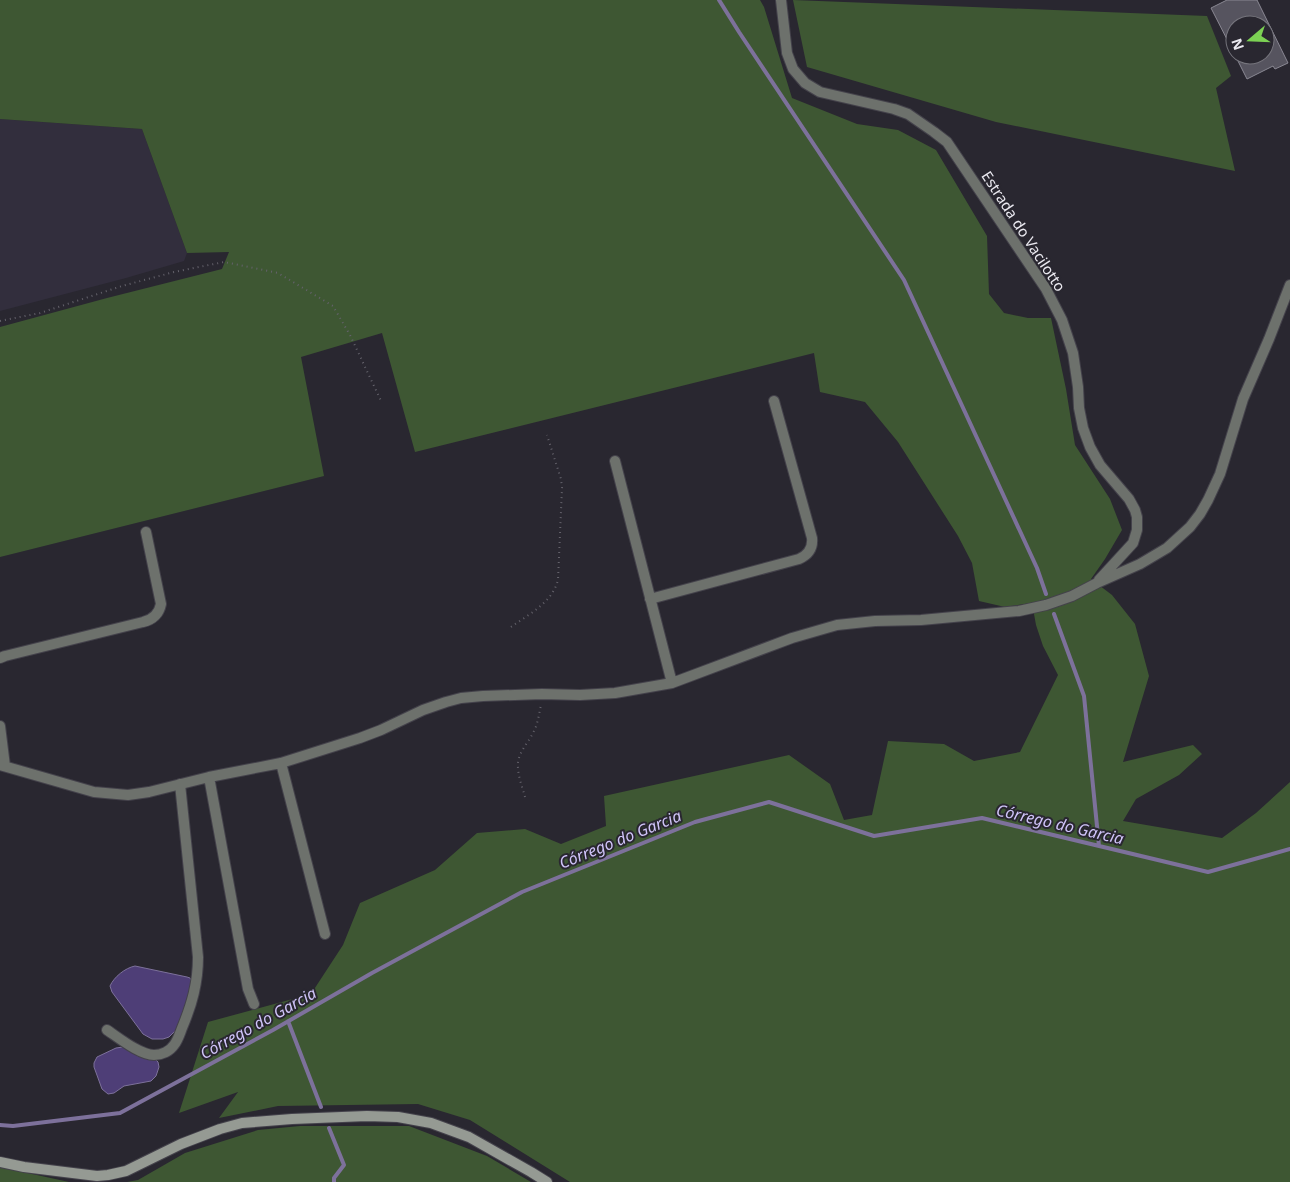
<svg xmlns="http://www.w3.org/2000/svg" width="1290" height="1182" font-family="'Noto Sans',sans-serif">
<rect width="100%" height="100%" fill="#292730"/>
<path fill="#322e3d" d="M0 119 142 129 187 253 184 261 126 278 0 311Z"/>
<path fill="#3e5733" d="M0 0H760L764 7 792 98 857 124 898 130 936 150 987 236 989 294 1004 313 1028 318H1051L1066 389 1075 445 1110 499 1122 530 1105 559 1091 579 1112 595 1135 624 1149 676 1123 762 1193 745 1202 754 1179 775 1136 799 1123 821 1222 838 1256 813 1290 782V1182H570L470 1120 418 1104 278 1106 219 1118 238 1092 179 1113 208 1022 311 994 343 945 360 903 435 870 477 833 525 829 561 844 606 826 604 796 789 755 830 784 844 820 872 815 888 741 944 744 974 761 1020 752 1058 675 1043 646 1036 625 1032 603 1005 607 979 601 972 563 958 536 898 442 865 402 820 392 814 353 415 452 382 333 301 357 324 476 0 557V327L107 298 222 269 229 252 187 253 142 129 0 119Z
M793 0 1207 16 1231 76 1216 88 1235 171 996 122 807 67Z
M300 1126H409L487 1156 531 1182H127L138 1180 185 1153 258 1130Z
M0 1167 69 1182H0Z"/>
<path fill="#4e3e77" stroke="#7d719b" d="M135 966 187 977 190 978 192 982 186 1008 177 1029 169 1037 163 1039H152L143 1034 112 992 110 986C114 977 125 968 135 966Z
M123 1047 138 1056 155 1059 158 1062 159 1067 156 1076 151 1081 124 1086 114 1093 108 1094 102 1089 94 1067V1063L97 1057 116 1048Z"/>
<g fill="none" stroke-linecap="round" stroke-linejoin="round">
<path stroke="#7d719b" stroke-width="4" d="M719 0 739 32 904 280 1037 568 1046 594
M1054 614 1084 696 1099 846
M288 1021 321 1107
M0 1125 13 1126 120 1113 273 1030 372 973 522 892 695 822 769 802 874 836 982 818 1208 872 1290 849
M329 1128 344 1165 334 1178V1182"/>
</g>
<path fill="#56545f" stroke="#8a8893" d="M1227 0H1257L1288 63 1275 69 1273 66 1247 79 1235 55H1265V25H1235V55L1211 8Z"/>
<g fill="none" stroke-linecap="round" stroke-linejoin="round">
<g stroke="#44424b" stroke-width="12">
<path id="street" d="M781 0 787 53 793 69 805 83 820 92 894 109 908 114 934 132 947 142 1046 289 1062 320 1073 353 1078 387 1079 408 1083 428 1090 447 1100 465 1129 499 1135 510 1137 517V530L1133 543 1099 580
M615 461 672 683
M650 599 799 559C808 555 813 548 812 538L774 401
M0 658 5 656 143 622C152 620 159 614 161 604L146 532
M0 726 5 766
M281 763 325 934
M0 765 94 792 128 795 149 792 209 777 281 763 360 738 381 730 423 710 446 702 461 698 483 696 542 694 580 695 615 693 672 683 792 638 837 625 875 621 921 620 1019 611 1046 605 1072 596 1097 583 1140 564 1167 548 1190 527 1200 514 1208 500 1220 474 1243 399 1269 339 1290 285
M209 777 248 989 254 1004
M107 1030C119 1038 140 1055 154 1055 162 1055 170 1051 174 1045 178 1040 180 1033 182 1028 192 1004 198 983 198 957L180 784"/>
</g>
<g stroke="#44424b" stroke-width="12">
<path id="secondary" d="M0 1162 24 1167 97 1176 108 1175 126 1171 181 1144 220 1129 242 1123 292 1119 367 1116 398 1117 431 1123 469 1137 531 1172 547 1182"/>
</g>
<path stroke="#64626b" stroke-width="2" stroke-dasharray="1 4" stroke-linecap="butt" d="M0 321 40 313 122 286 174 272 224 262 278 273 333 306 350 335 382 403
M511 627C529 614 552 603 558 580L562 488 561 479 547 435
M525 797C522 786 517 774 518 762 520 750 529 742 534 731 538 723 539 714 541 705"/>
<use href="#street" stroke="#6d716c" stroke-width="10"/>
<use href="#secondary" stroke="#959a93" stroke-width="10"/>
</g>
<g text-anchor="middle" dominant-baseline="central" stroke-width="4" stroke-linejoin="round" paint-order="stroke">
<g font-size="15" fill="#eae9f0" stroke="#292730">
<text transform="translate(1024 231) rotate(57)">Estrada do Vacilotto</text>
</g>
<g font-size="16" font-style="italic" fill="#d0c4f9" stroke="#292730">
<text transform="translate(1060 824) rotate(13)">Córrego do Garcia</text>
<text transform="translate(620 839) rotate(-22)">Córrego do Garcia</text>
<text transform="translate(258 1023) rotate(-29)">Córrego do Garcia</text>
</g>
</g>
<g transform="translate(1250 40) rotate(251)"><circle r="24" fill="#292730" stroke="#76757d"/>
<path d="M0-4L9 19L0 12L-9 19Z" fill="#7cd154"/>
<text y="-8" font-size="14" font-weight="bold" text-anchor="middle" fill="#eae9f0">N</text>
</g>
</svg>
